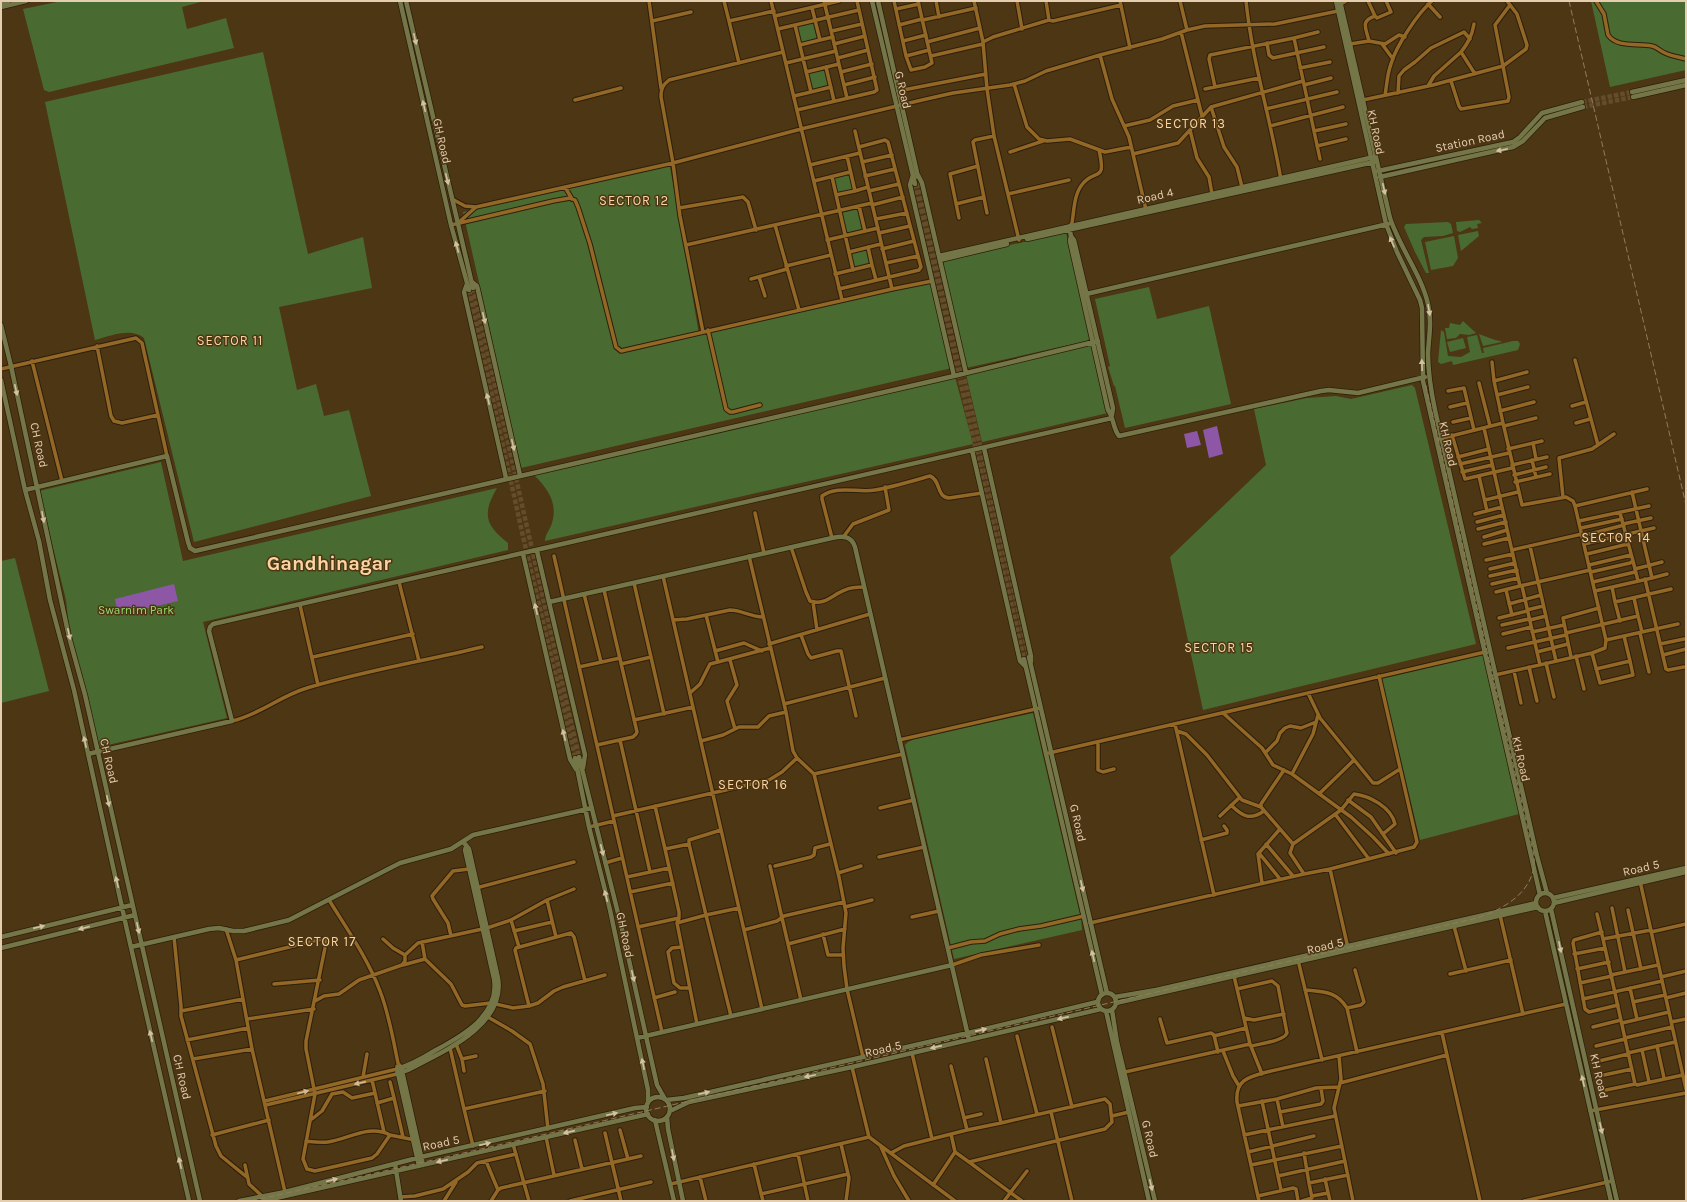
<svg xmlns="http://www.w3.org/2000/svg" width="1687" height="1202" font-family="Karla,sans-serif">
<rect width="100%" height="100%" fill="#4d3614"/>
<path fill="#496b32" d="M62 1H204L182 7 187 29 226 18 234 48 49 92 44 90 23 9Z
M1591 1H1686V70L1610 87Z
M813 22 817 39 801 43 797 26Z
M263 52 308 254 363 237 372 288 279 307 297 390 316 384 324 416 349 410 371 496 194 542 144 338C131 327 110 336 95 340L45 102Z
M825 69 829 86 812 90 808 73Z
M669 161 699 334 934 282 952 368 521 468 463 212Z
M850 174 853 190 837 193 834 177Z
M858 209 863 229 846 233 841 213Z
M1479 220 1482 223 1477 224 1478 228 1472 229 1470 227 1460 232 1457 231 1456 222Z
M1448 222 1451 224 1453 233 1443 236 1424 237 1421 240 1429 273H1426L1415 252 1404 227 1406 224Z
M1478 231 1479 236 1461 251 1458 235Z
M1066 233 1091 337 1087 341 966 368 940 266 949 258Z
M1454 236 1458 258 1453 266 1431 270 1425 242Z
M866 249 870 264 853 267 850 253Z
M1149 287 1157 319 1209 306 1231 404 1125 428 1115 386H1114L1108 367 1110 366 1095 299Z
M1463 321 1476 333 1469 335 1460 334 1456 338 1447 339 1445 328H1449L1450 323 1460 325Z
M1441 330 1444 332 1448 356 1461 357 1470 352 1467 337 1477 335 1482 353H1484L1483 348 1513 341H1518L1520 344 1518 350 1453 365 1452 361 1441 364 1438 362Z
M1479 334 1495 340 1500 341 1502 342 1483 346Z
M1463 338 1466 348 1450 352 1447 342Z
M1092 345 1108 413 982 442 966 374Z
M955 377 973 444 545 541C545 534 550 530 552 523 558 503 548 489 534 475Z
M1412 385 1415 388 1476 644 1203 710 1170 557 1266 465 1254 409 1307 398 1336 396 1351 399Z
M161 462 183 561 497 488C482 514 485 525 508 543V550L203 622 227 718 99 747 69 628 66 600 39 491Z
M15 558 49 691 1 703V561Z
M1482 652 1519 814 1420 840 1382 681 1383 674Z
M1033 713 1081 919 1082 930 954 959 905 745 908 742 914 739Z"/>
<path fill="#8d57a6" d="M1217 426 1223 454 1209 458 1203 430Z
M1197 431 1201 445 1187 448 1184 434Z
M174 584 178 601 118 615 115 599Z"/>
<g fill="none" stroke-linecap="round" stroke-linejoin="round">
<path stroke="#644d2b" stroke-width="4.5" stroke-dasharray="4.5 2" stroke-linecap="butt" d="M1582 102 1632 92
M1583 107 1633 97
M919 183 1029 657
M915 184 1024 659
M473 288 579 757
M469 290 522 532 575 758"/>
<g stroke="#2d1f0b" stroke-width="5.5">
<path id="street" d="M649 1 661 88
M724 1 729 21
M771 1 842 300
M824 1 847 98
M894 1 906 56 911 70 925 67 932 63 918 1
M936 1 939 17
M974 1 983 42 987 89 994 136 1019 240
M1017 1 1022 29
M1046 1 1049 20 1053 21 1121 5
M1120 1 1130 48
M1180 1 1187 30
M1246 1C1252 61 1271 120 1281 180
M1368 1 1375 16 1377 18 1391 12 1386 1
M1596 1 1604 14 1608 35C1617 48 1638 43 1652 46 1657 47 1660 51 1665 53 1671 56 1679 57 1686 59
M1341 4 1346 1
M1428 4 1440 17
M812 8 820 40 833 37
M896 9 919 4
M775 16 839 1
M923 20 976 8
M652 21 691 12
M1474 24C1472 36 1468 43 1461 52L1475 74
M899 25 922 19
M778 29 859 10
M832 31 862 24
M1181 32 1202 116
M1294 38 1318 32
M903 41 926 35
M1369 41C1366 28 1360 21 1375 16
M927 42 980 28
M983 42 993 37 1049 20
M1267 43 1269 55 1273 58 1324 47
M834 44 865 36
M1350 44 1369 41 1385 44 1399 35 1405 37
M1382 44 1393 59
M800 45 820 40
M1100 55 1112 99 1129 137 1146 210
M906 56 929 50
M931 56 983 44
M838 58 868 50
M739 63 729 21 774 11
M786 63 836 51
M826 67 834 101
M1300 68 1330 62
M806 72 839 64
M841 72 872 64
M1451 81 1459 106 1461 109 1508 101 1509 97 1495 25 1510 5
M1014 84 1027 127 1039 139 1047 141 1070 139 1105 152 1131 147
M844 85 875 77
M1304 85 1331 78
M1428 86 1434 76 1461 52
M1215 87 1209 59 1210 55 1294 38 1320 159
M1205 89 1259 78
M898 91 986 74
M811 92 831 87
M1398 93 1399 76 1404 70 1415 62 1431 48 1464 32 1470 39
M1385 95C1387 85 1387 74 1391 64 1396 46 1418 13 1432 1
M794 96 811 92 795 25
M575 100 621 88
M1363 100 1433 85 1503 66 1526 49 1527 45 1517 14 1507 1
M1211 107 1224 147 1237 167 1242 187
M1266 109 1337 92
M797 110 874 92 877 90 857 1
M1124 126 1150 120 1173 106 1198 100
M1270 126 1343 107
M1190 130 1197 158 1209 177 1212 194
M855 131 892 289
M1314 131 1346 124
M1317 146 1346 139
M1010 152 1043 141
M1133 154 1178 143 1211 107 1303 81
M847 156 855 191 868 187
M862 162 892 155
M810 165 860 153
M865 176 895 169
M832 177 853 270
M814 181 850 172
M565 187 572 199
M869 191 899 184
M1008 194 1069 180
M836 195 855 191
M452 199 465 206 476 207
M956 204 984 197
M872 205 903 197
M859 206 865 231
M679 208 743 197 748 202 756 230
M987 213 973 142 975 140 994 136
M959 218 950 174 978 166
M876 219 907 213
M458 223 476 207 673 163 801 129 922 100 953 93 1010 85 1025 81 1046 71 1100 55 1162 39 1187 30 1205 26 1275 24 1338 11
M451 225 553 201 570 198 575 200 578 207 590 244 616 347 621 351 892 289 932 281
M775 225 799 310
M1070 226 1072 223C1074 211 1074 196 1081 186 1094 167 1107 185 1099 150
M879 233 910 226
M827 240 878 228
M686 245 872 203
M868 247 872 265
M882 249 914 241
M849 252 881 244
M886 263 918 256
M786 266 831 255
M835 274 872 265 876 280
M759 277 765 296
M751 279 787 269
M839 289 919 270 921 267 888 142 885 140 859 147
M708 330 726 409 730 412H733L760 405
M703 332 680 216 673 163 661 97C661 88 663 85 669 80L783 52
M97 346 111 416 114 421 122 423 158 415
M1575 360 1598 445
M32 361 62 481
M1492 362 1494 381
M1 369 136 338 142 343 167 456
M1479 383 1490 426
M1448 391 1464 388 1474 430
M1497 395 1528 387
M1572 406 1586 402
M1450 407 1467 403
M1500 411 1534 402
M1453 422 1471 418
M1503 423 1494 381 1527 372
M1576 423 1590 419
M1504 426 1536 418
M1484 428 1520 586 1496 592
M1452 435 1465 479 1512 468
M1439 439 1503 423 1522 505 1566 497 1573 501 1575 506 1606 640 1605 648 1592 653 1495 675
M1533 443 1536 459
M1508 449 1542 441
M1458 457 1489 449
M1532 460 1536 477
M1460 464 1509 453
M1512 465 1547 457
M1462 472 1492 465
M1514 475 1546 467
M1479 476 1487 511
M1515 482 1550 474
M1563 497 1559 458 1592 449 1614 434
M1485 500 1518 492
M1575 506 1647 489
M755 513 764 553
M1475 514 1502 507
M1579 521 1649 506
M1477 522 1504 515
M1623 524 1651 518
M1581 528 1622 519
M1478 529 1506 522
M844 536 853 524 889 510 885 487
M1582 536 1624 525
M1484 537 1507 530
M832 538 822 499V496C838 485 858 493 875 490 893 487 912 481 930 476 941 480 936 497 949 498L982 493
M1484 544 1509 538
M1584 544 1654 528
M1530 546 1556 661
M791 547 806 592 810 601C825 606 833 594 845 590 851 587 858 587 864 587
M1512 550 1582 534
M1587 554 1628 544
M554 556 662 1032
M749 556 786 712 793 751 797 758 814 774 839 877 846 913 843 948 844 966 847 989 863 1057
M1486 560 1513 554
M1633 561 1638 581
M1589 565 1631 555
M1490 569 1515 563
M1635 569 1662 562
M1591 572 1630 563 1633 561 1620 513
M663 576 762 1009
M1490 576 1517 570
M1652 578 1667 574
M1645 579 1666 669 1668 670 1684 667
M399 582 419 661
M1593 582 1635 572
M634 583 664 714
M1492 584 1518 578
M1520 586 1590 570
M1522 586 1540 665
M1612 587 1615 602 1671 589
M1506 590 1512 615
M1595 591 1652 578 1632 492
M584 594 601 662
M1634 598 1638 616
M813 602 817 630
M1615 602 1620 621
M1509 604 1541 595
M300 605 318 685
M1527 610 1543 606
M706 615 718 662 770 648
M1499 618 1527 611
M673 620 687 619 730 610C741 610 751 617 763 617
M1530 620 1546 616
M1502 625 1529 619
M1532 632 1564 625
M1642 632 1678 624
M1566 633 1638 616 1642 632 1624 636
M1640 633 1649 672
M1503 634 1531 627
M801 635 808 654 811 658 837 651H841L856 716
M1606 640 1624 636 1630 661
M769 644 870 614
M1660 644 1684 639
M1508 648 1566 635
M715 651 744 643 762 651
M1537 652 1568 644
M1592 653 1600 683 1633 675 1630 661 1596 669
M1663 655 1686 649
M1576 656 1584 689
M313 657 413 634
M1571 657 1563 618 1599 608
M730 660 737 685 727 701 735 729
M1546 663 1554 697
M621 664 651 657
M579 667 620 658
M1529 667 1537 701
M1514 671 1521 703
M690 693 700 684 710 664 718 662
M1308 693 1320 718 1373 783H1378L1400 769
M784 704 885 678
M1223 713 1262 748 1273 765 1292 774 1351 817 1373 837 1389 854
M634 720 693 707
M232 721C259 715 280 696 307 688 364 671 424 661 482 647
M1175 724 1214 895
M1177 731 1186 734 1207 755 1242 800 1261 807
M620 740 650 872
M899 740 1040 708
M701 741 723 735 739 727H758L769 716 786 712
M1098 742V770L1103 772 1114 769
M597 745 633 737 636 734 637 732 604 590
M1266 752 1277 741 1280 733 1285 728 1290 726 1301 728 1316 722
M1049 753 1485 652
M1284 770 1261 804V807L1293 844 1290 853 1304 874
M814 774 903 754
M1292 774 1313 734 1318 715
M1319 794 1354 760
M1348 800 1371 817 1396 853
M1231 805C1242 816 1250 821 1264 811
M655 806 665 849 689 844 706 915 739 908
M880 808 914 800
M1335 814 1369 859
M613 816 769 780 782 772 797 758
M1220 816 1239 798
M589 827 614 821
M1201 840 1227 833V830L1224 826
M689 844V840L721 830
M1266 844 1293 876
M1293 844 1341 810 1354 794C1370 796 1391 807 1395 824L1383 834
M665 849 679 912V918L677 923 706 915 731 1016
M1259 853 1280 879
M879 857 924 847
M605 863 622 858
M770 866 801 1000
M775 866 811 857 814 855 815 848 830 844
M1330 869 1348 948
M838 873 861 866
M627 877 669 868
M1640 881 1686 1089
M1262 883 1258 854 1280 829
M476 888 574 862
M630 892 673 883
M329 900C347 929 368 959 380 991 389 1014 393 1039 398 1063L402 1068
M547 900 556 937
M845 907 872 900
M1612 908 1625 972
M1628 910 1641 969
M1597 914 1603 939
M1500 915 1523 1014
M912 917 939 911
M511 920 519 947
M677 923 697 1024
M1090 923 1304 874 1330 869 1414 847 1417 842 1379 676
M1454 926 1466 971
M638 927 679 918
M226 929 236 960 252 1049 285 1192
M744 930 777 921 784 916 844 902
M1651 930 1603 939 1611 975 1658 965
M514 931 552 922
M1602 932 1574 940 1573 943 1585 1009 1589 1012 1618 1005
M1651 932 1686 924
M823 934 828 955H843
M451 936 448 923 433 899 432 896 453 871 469 869
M174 937 181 1006V1016L216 1146 221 1156 248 1178
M383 939 393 948 405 955
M422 942 425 959 451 984 462 1005 465 1006 491 1003 513 1008 529 1006 538 1003 554 991 563 987 605 975
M788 944 845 929
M682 947 672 948 668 952 674 983 680 988H690
M948 948 971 942 985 941 1000 934 1019 929 1041 926 1084 916
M1574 954 1605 948
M236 960 322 939H325L326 943 306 1041V1049L315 1094 303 1159 307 1169 315 1171 372 1158 377 1154 390 1135 415 1140
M1298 960 1322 1060
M403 965 425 959
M952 965 981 955 1039 945
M1577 969 1609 962
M1355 970 1364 1002 1361 1005 1347 1008 1357 1052
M1450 974 1511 960
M1234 976 1250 1044 1262 1074
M1661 977 1686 971
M1580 983 1612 976
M274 984 320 980
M1630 988 1637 1019
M1237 989 1272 981 1278 986 1287 1033C1284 1041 1260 1044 1251 1046
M1305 990C1324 992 1336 991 1347 1008
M654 998 675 992
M1666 998 1686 993
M1583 999 1662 981
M315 1001 324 996 339 994 359 980 402 965 405 961V955L418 943 487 928 511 920 547 900 574 889
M1633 1002 1665 995
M529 1006 515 950 516 948 571 933 574 937 585 981
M181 1011 243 999
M486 1016 512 1031 530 1044 543 1084 548 1129
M1244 1018 1254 1020 1284 1014
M247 1019 314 1009
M1160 1019 1167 1043 1211 1033 1214 1035 1218 1052
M1671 1022 1686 1019
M1622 1023 1669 1012
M1052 1027 1072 1107
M1593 1027 1621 1020
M1442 1033 1480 1201
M1017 1036 1037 1114
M1214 1036 1246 1028
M1625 1038 1672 1027
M187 1040 248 1028
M456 1044 462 1059 464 1071
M1596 1046 1625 1039
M1657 1046 1664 1078
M450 1048 464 1109
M1642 1050 1649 1082
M1223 1051 1233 1076 1239 1086
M912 1053 932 1139
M1628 1053 1675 1042
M1339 1056 1341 1079 1334 1108 1353 1201
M193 1059 252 1049
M462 1059 476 1056
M1599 1061 1628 1054
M951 1066 967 1130 1001 1123
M852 1067 869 1137 955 1201
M1125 1072 1250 1044
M1604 1075 1632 1069
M363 1077 367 1054
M372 1080 384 1132
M390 1082 394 1098
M1340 1083 1447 1055
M1635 1084 1637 1085 1683 1075
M1606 1090 1635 1084 1611 975
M1277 1099 1283 1127
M265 1101 397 1069V1066
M1262 1101 1281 1190
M377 1103 394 1098 403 1137
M266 1105 397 1074
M1238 1106 1277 1099 1316 1088 1338 1087
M1590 1111 1686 1093
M1051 1112 1072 1201
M1280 1112 1321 1104 1323 1101 1321 1088
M1112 1116 1129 1112
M964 1118 981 1114
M312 1119 322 1111 332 1094 343 1092 352 1098 375 1093
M620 1130 628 1159
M605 1133 621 1201
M951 1134 955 1152 969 1162 1105 1129 1112 1122 1110 1104 1105 1099 1001 1123 986 1059
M212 1135 269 1120
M1244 1135 1335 1116
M546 1137 554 1175
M575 1140 582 1169
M306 1141C314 1142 321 1143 328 1142 349 1139 369 1124 390 1135
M513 1144 529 1201
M841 1144 849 1178 846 1201
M473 1146 464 1109 545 1091
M881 1147 894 1176 909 1201
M1248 1152 1314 1136
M891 1153 904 1146 967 1130
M1304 1153 1309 1183
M798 1154 808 1201
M486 1161 498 1190
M969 1162 1022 1201
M754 1164 763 1201
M245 1165 249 1184 262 1196
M1251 1165 1342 1146
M1278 1176 1345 1161
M700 1177 706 1201
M1325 1179 1330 1201
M671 1184 869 1137
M933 1185 955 1152
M761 1194 848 1174
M1258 1196 1293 1188 1296 1189 1298 1201
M1312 1196 1328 1193
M400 1197 415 1196 443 1189 468 1172 477 1163 516 1154
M444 1201 456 1182
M491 1201 498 1190 501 1188 641 1156
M570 1201 651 1182
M1004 1201 1027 1171
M1259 1201 1237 1102C1235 1080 1248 1077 1267 1072L1566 1004
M1302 1201 1312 1198 1309 1183 1348 1175
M1524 1201 1612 1181"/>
</g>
<g stroke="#2d1f0b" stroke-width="6">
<path id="secondary" d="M400 1 451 225 469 290
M406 1 473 288
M872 1 915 184
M878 1 918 177
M1336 1 1386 224 1397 252 1420 300 1422 308 1423 381 1540 895
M1340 1 1390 218C1400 248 1421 274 1428 304 1432 321 1429 336 1428 353 1428 372 1431 391 1435 410L1537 856 1547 893
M1 3 8 1
M1 7 26 1
M1632 92 1686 80
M1633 97 1686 85
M1378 171 1513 142 1520 137 1542 113 1582 102
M913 175 910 185 954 376
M918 175 922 183 966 373
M1380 177 1513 147 1523 141 1545 118 1583 107
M1069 227 1071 236 1070 241 1108 410C1114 418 1113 429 1119 436L1321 391 1329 390 1358 393 1425 377
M1071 236 1074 240 1113 408 1112 415
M1027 239 1374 162
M939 256 1374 157
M940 260 1007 244
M472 282 477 286 520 475
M467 284 464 292 506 478
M1082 295 1388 224
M1 325 11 366 69 637 85 695 200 1201
M1 380 25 490 39 541 50 600 74 690 127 930 189 1201
M984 448 1031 656V662
M972 450 1020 661 1025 666
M25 490 167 456 188 542 190 548 195 551 954 376 1098 341
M537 551 585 755 583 768
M523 554 570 759 576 769
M549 602 832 538C842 536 851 535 855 547L969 1040
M1029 657 1107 993
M1024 659 1102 995
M88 754 232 721 209 631 210 627 213 624 1112 418
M579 757 622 929 657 1085 665 1099
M575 758 589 827 610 910 637 1038 648 1090V1103
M1536 902a9 9 0 1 1 18 0a9 9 0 1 1-18 0Z
M1553 898 1686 868
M1554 903 1686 872
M1551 909 1617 1201
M1545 911 1611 1201
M1 937 132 905
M131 947 209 929 219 928 233 931H244L289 920 400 863 451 849 473 835 592 808
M1 948 135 915
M1098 1002a9 9 0 1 1 18 0a9 9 0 1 1-18 0Z
M1115 997 1156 990 1536 903
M1116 1003 1538 907
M1112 1010 1117 1042 1155 1201
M1106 1011 1149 1201
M637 1038 952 965
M402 1071 423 1165
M397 1074 408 1070C442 1052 506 1026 498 978L469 849 465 844
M646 1109a12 12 0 1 1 24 0a12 12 0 1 1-24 0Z
M666 1100 684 1098 968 1033 1097 1002
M670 1111 689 1102 852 1067 1101 1009
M667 1117 668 1129 683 1201
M655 1120 674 1201
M395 1164 401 1201
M419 1166 397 1069C411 1065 423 1058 436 1050 462 1036 500 1015 494 979L465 850 466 847
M239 1201 285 1192 421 1157 635 1108 647 1107
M263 1201 648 1114"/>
</g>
<use href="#street" stroke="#936827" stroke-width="3.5"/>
<use href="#secondary" stroke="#747648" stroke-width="4.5"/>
<path stroke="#927b5b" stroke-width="1" stroke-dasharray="6 3" stroke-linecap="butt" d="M1569 1 1686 505
M251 1201C659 1110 1065 1012 1473 919 1502 911 1538 891 1534 855L1425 382"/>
</g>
<defs><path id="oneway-solid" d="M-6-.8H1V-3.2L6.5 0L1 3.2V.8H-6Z"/></defs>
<g fill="#d4c1a0">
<use href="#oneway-solid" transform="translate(415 39) rotate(77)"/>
<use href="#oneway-solid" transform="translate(424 106) rotate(-103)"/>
<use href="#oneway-solid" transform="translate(1502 150) rotate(168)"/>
<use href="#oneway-solid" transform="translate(447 179) rotate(76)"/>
<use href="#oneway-solid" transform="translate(1384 189) rotate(77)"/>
<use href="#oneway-solid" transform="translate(1392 242) rotate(-113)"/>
<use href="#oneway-solid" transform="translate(457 247) rotate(-105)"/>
<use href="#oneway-solid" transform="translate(1429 310) rotate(80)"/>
<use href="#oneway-solid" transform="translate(484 318) rotate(77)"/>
<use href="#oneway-solid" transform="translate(1422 365) rotate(-92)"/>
<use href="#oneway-solid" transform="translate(16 390) rotate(78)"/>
<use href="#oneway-solid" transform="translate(488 399) rotate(-103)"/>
<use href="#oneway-solid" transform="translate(513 445) rotate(77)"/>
<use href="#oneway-solid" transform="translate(43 517) rotate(79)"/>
<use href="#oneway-solid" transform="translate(536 609) rotate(-103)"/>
<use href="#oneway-solid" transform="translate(69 634) rotate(77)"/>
<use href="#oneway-solid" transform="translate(564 735) rotate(-103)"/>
<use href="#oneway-solid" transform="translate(85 742) rotate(-102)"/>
<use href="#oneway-solid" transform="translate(108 801) rotate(77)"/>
<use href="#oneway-solid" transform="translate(602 850) rotate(76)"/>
<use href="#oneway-solid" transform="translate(117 882) rotate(-103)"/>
<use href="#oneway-solid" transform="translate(1082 886) rotate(77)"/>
<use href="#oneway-solid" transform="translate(606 896) rotate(-104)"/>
<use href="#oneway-solid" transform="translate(39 927) rotate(-13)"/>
<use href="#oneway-solid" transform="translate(84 928) rotate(166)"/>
<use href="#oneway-solid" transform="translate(138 928) rotate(78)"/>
<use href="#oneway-solid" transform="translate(1560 947) rotate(78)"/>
<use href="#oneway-solid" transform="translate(1093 956) rotate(-103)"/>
<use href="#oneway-solid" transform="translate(633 976) rotate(77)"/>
<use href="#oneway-solid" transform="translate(1063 1018) rotate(167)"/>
<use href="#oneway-solid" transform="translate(981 1030) rotate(-13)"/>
<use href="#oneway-solid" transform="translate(151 1036) rotate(-103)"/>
<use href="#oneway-solid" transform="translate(936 1047) rotate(167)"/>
<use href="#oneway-solid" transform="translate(643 1064) rotate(-102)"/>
<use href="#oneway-solid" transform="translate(810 1076) rotate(168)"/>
<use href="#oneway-solid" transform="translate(1583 1081) rotate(-103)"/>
<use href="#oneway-solid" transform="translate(704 1093) rotate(-13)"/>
<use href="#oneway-solid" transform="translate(612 1114) rotate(-13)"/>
<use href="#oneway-solid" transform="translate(1601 1128) rotate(77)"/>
<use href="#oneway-solid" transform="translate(569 1132) rotate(167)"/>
<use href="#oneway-solid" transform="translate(485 1144) rotate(-13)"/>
<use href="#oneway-solid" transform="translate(673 1155) rotate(79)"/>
<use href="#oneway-solid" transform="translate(442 1161) rotate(167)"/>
<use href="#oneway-solid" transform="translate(180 1163) rotate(-103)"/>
<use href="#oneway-solid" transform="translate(332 1180) rotate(-14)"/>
<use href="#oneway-solid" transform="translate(1151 1185) rotate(77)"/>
</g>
<g fill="#d5ba94">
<use href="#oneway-solid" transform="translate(360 1083) rotate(167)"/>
<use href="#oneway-solid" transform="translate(303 1092) rotate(-14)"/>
</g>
<g text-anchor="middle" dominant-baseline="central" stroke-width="3" stroke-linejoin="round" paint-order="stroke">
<g font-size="12" fill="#e5ceaf" stroke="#4d3614">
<text transform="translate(903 90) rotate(77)">G Road</text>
<text transform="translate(1376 132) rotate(78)">KH Road</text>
<text transform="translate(442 141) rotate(77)">GH Road</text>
<text transform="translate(1470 141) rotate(-12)">Station Road</text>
<text transform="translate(1155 196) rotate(-13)">Road 4</text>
<text transform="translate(1448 444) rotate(77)">KH Road</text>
<text transform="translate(39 445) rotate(78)">CH Road</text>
<text transform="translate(1521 759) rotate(77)">KH Road</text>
<text transform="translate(109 761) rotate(77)">CH Road</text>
<text transform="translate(1078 823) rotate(77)">G Road</text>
<text transform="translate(1641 868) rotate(-13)">Road 5</text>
<text transform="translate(625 935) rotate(78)">GH Road</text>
<text transform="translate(1325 946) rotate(-13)">Road 5</text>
<text transform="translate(883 1049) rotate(-13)">Road 5</text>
<text transform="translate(1599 1076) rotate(77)">KH Road</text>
<text transform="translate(182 1077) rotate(77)">CH Road</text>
<text transform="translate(1150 1139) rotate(77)">G Road</text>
<text transform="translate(441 1143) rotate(-12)">Road 5</text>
</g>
<g font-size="12" fill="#98db6a" stroke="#4d3614">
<text x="136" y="610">Swarnim Park</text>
</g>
<g font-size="13" letter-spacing="1" fill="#fbd4a2" stroke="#4d3614">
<text x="1191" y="123">SECTOR 13</text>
<text x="634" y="200">SECTOR 12</text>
<text x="230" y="340">SECTOR 11</text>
<text x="1616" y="537">SECTOR 14</text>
<text x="1219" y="647">SECTOR 15</text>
<text x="753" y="784">SECTOR 16</text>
<text x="322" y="941">SECTOR 17</text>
</g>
<g font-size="20" font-weight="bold" fill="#fbd4a2" stroke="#4d3614">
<text x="329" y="563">Gandhinagar</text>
</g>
</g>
<rect width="1687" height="1202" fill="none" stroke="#e5ceaf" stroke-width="4"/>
</svg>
